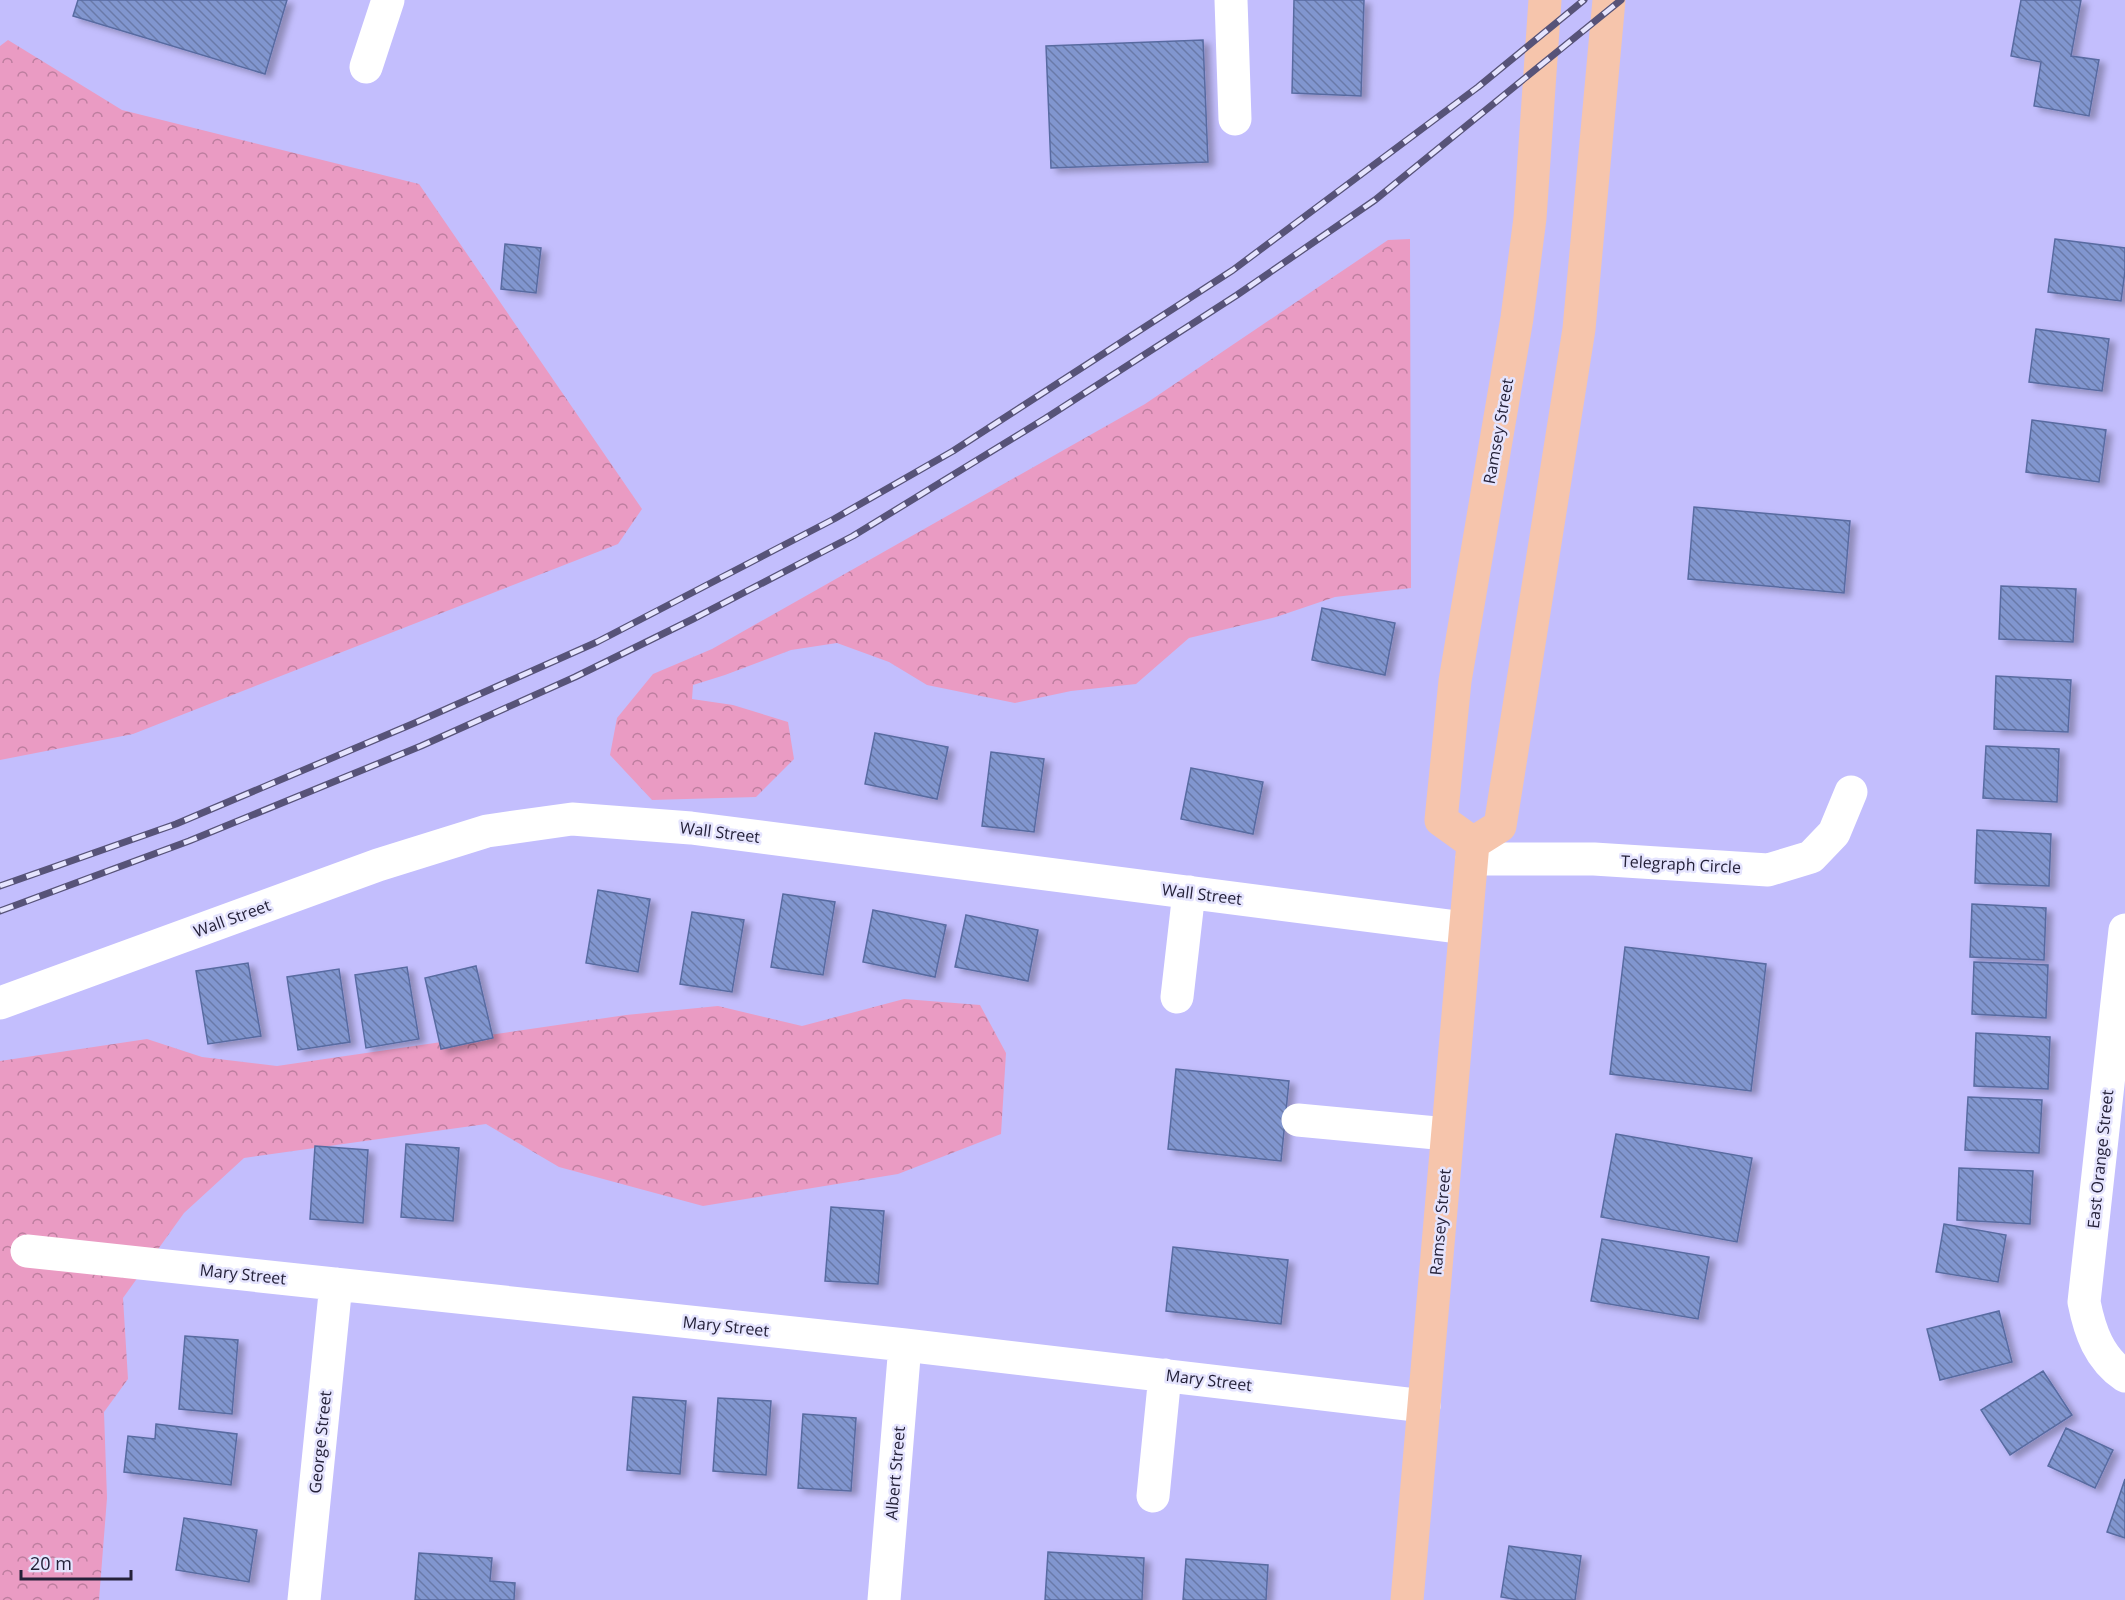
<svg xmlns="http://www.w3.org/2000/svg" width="2125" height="1600" font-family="'Open Sans',sans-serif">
<defs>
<pattern id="forest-crowns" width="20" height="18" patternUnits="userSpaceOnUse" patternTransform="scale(1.5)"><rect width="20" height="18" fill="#ea9bc3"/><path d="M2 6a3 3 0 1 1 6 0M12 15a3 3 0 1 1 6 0" fill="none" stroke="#bd7e9f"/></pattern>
<pattern id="building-back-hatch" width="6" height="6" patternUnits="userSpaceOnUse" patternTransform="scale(1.5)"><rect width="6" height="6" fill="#8196cf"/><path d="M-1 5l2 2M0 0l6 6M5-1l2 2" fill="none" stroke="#697aa9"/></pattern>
<filter id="shadow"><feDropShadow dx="6" dy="4" stdDeviation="3" flood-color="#0004"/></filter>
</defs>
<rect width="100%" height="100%" fill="#c3befd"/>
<path fill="url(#forest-crowns)" d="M8 40 122 110 419 184 642 509 618 544 133 734 0 760V46Z
M1410 239 1411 588 1335 597 1276 617 1189 638 1136 684 1071 691 1015 703 927 685 889 662 837 643 791 650 725 675 693 685 692 699 733 705 788 722 794 759 756 797 652 800 610 755 617 718 653 674 712 649 1145 404 1388 240Z
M904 999 980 1005 1006 1053 1001 1134 898 1174 703 1206 559 1167 486 1124 244 1158 184 1213 123 1298 128 1379 104 1412 107 1498 99 1600H0V1061L147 1039 202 1057 277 1066 626 1015 718 1006 802 1026Z"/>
<path fill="url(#building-back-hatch)" stroke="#586ba1" stroke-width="1.5" filter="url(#shadow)" d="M78 0H287L265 74 73 16Z
M1294 0H1364L1361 96 1292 93Z
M2021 0H2081L2071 56 2099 60 2089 116 2034 106 2041 62 2011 56Z
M1203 40 1208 162 1051 168 1046 46Z
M2055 239 2125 248V271L2121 301 2048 292Z
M505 244 541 248 536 293 501 289Z
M2036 329 2109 339 2102 391 2029 382Z
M2032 420 2106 430 2099 482 2026 472Z
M1694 507 1850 521 1844 593 1688 579Z
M2001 586 2076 589 2073 642 1999 639Z
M1322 608 1395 623 1385 675 1312 660Z
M1996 676 2071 680 2068 732 1994 729Z
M875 733 948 747 937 799 865 784Z
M1986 746 2059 749 2057 802 1983 798Z
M991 752 1044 759 1034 832 982 826Z
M1191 768 1263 782 1253 834 1181 819Z
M1977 830 2051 834 2049 886 1975 883Z
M598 890 650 899 638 972 586 963Z
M783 894 835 902 823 975 771 967Z
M1972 904 2046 908 2044 960 1970 957Z
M873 910 946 925 935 977 863 962Z
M692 912 744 920 732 992 680 984Z
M966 915 1038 930 1028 981 955 967Z
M1625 947 1766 964 1751 1091 1610 1074Z
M1974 962 2048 965 2046 1018 1972 1014Z
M248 963 261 1036 208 1044 196 971Z
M476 966 493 1038 441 1049 425 978Z
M407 967 419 1039 366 1048 355 975Z
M339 969 350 1042 298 1050 287 977Z
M1976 1033 2050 1037 2048 1089 1974 1086Z
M1176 1069 1289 1081 1281 1161 1168 1149Z
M1968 1097 2042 1100 2039 1153 1965 1150Z
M1616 1134 1752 1158 1737 1242 1601 1217Z
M406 1144 459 1148 453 1221 401 1217Z
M315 1146 368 1150 363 1223 310 1219Z
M1959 1168 2033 1171 2030 1224 1957 1220Z
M831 1207 884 1211 878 1284 825 1281Z
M1944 1224 2006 1235 1998 1282 1936 1272Z
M1602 1239 1709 1257 1698 1319 1591 1301Z
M1173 1247 1288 1260 1281 1324 1166 1311Z
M1999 1311 2012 1362 1940 1380 1927 1329Z
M185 1336 238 1340 232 1414 179 1409Z
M2043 1371 2072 1415 2010 1455 1981 1410Z
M633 1397 686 1401 680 1474 627 1470Z
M718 1398 771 1401 766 1475 713 1471Z
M803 1414 856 1418 851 1491 798 1488Z
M156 1424 237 1434 231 1485 124 1472 128 1436 155 1439Z
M2066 1428 2113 1450 2095 1488 2048 1466Z
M2125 1479V1538L2107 1532Z
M184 1518 257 1530 249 1582 176 1570Z
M1509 1546 1581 1556 1575 1600H1519L1501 1597Z
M1048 1552 1144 1558 1142 1600H1045Z
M419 1553 492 1558 490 1581 515 1583 514 1600H415Z
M1186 1559 1268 1565 1266 1600H1183Z"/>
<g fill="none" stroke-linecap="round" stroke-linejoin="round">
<path stroke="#fff" stroke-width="33" d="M1231 0 1235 119
M366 67 388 0
M1472 859H1594L1768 870 1811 857 1834 833 1851 792
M2125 930 2084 1302C2090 1332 2099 1358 2125 1376
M1177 997 1189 892
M0 1003 378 865 487 831 572 819 691 828 1465 928
M1298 1120 1447 1134
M27 1251 905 1345 1424 1406
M1153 1496 1165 1375
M304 1600 336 1284
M884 1600 905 1345"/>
<path stroke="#f6c5ac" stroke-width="33" d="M1473 843 1441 820 1455 681 1517 318 1530 218 1545 0
M1407 1600 1473 843 1500 826 1579 329 1609 0"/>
<g stroke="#575378" stroke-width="7">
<path id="rail" d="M0 886 176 824 417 722 597 642 834 519 953 451 1233 270 1478 87 1584 0
M0 911 189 841 421 746 575 677 693 619 853 536 1046 418 1237 295 1375 200 1621 0"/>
</g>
<use href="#rail" stroke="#e5e4fe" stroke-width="4.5" stroke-dasharray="14" stroke-linecap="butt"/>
</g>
<g text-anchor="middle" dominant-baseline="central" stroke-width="5" stroke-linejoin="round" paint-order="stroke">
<g font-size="16" fill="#242139" stroke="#e5e4fe">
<text transform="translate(1498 431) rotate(-80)">Ramsey Street</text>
<text transform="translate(720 832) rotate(7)">Wall Street</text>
<text transform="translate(1681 864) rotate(3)">Telegraph Circle</text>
<text transform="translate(1202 894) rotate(7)">Wall Street</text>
<text transform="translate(232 918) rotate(-20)">Wall Street</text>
<text transform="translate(2100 1159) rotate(-84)">East Orange Street</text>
<text transform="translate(1440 1222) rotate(-85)">Ramsey Street</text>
<text transform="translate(243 1274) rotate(6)">Mary Street</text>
<text transform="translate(726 1326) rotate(6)">Mary Street</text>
<text transform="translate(1209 1380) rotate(7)">Mary Street</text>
<text transform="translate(320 1442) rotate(-84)">George Street</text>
<text transform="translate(895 1473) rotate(-85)">Albert Street</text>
</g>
</g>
<path d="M21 1570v9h110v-9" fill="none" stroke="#242139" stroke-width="3"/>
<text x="30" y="1570" font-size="18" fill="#242139" stroke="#e5e4fe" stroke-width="4.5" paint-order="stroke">20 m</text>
</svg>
